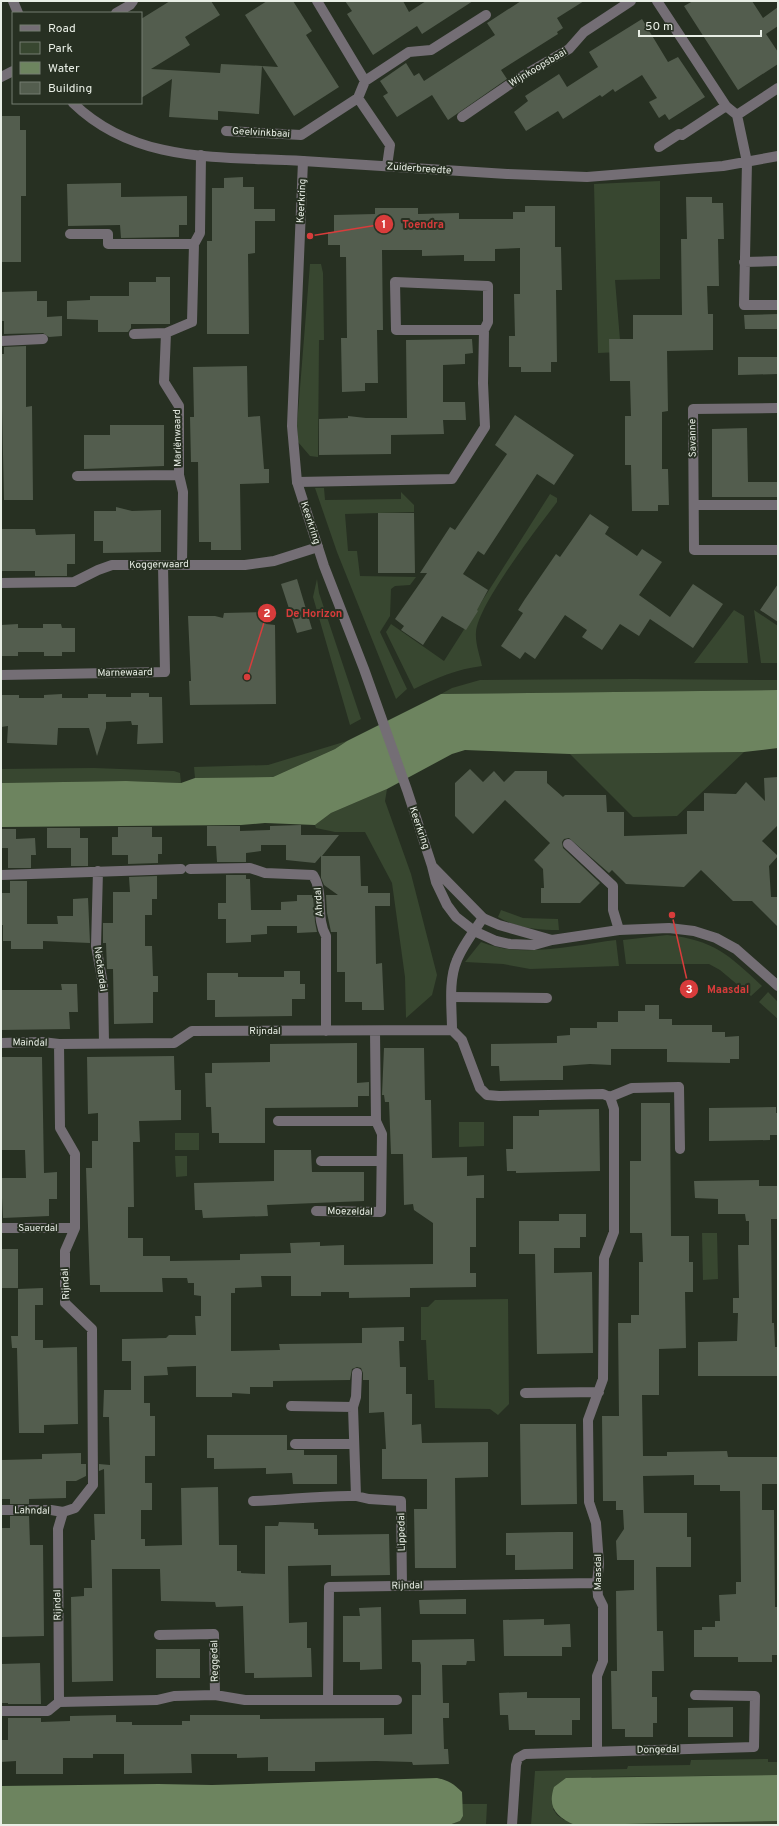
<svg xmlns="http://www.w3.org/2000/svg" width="779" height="1826" font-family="Overpass,sans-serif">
<rect width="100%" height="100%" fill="#273022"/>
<path fill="#384730" d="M660 181V279L615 280 621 352 598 353 594 184Z
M310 264H321L323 273 324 340H319L318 457 310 456 298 442 297 425Z
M315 488H324L325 500 401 499V492L414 505V512L345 514 348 551H357L360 576 416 577 410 585 395 586 391 589 390 616 380 632 407 689 396 699 337 552Z
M550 494 557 498V502C539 526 478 604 476 632 475 643 480 656 482 666 457 669 436 678 414 689L386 632 391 624 444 661Z
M317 579 319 593 361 719 350 725 313 597Z
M734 610 744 616 748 663H694Z
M754 610 778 626V663H761Z
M634 679 778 680V690L441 694 452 688 480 680Z
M347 741 335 749 273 777 195 778 194 767 268 765Z
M744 752 677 816 633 817 570 754Z
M94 768 174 771 180 773 181 783 126 781 1 783V769Z
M387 789 385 801 411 874 437 975 432 995 406 1018 405 977 392 883 365 832H335L316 828 315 825 331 813Z
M501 910 523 918 558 919 559 930C537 930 517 928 498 917Z
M667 935C714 940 729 955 762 986L751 996 720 970 709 964H626L623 940Z
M616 940 619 966 530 969 503 964 465 962 481 942C522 959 574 945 616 940Z
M768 992 778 1002V1019L759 1002Z
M459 1122H484V1146L459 1147Z
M175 1133H199V1150H175Z
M175 1156H187V1176L176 1177Z
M702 1233H717L718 1279 703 1280Z
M508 1299 509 1404 498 1415 490 1409 435 1408 434 1380H428L426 1340H421V1307H428L435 1300Z
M768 1759V1762H778V1775L592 1777 553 1809 557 1815 564 1820 778 1821V1825H531L535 1771 627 1769 628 1766 690 1765 691 1760Z
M462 1804H487L486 1825H449L460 1821 463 1816Z"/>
<path fill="#6d845f" d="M778 690V748L744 752 570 754 465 750 452 754 387 789 331 813 315 825 265 823 241 825 1 827V783L126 781 181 783 195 778 273 777 335 749 347 741 441 694Z
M778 1775V1821L575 1825C557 1817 547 1808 554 1787L566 1778Z
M437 1778C448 1780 454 1784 462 1792L463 1816 460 1821 449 1825H1V1786L158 1784 212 1785Z"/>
<path fill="#535d4e" d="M170 1H211L220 15 185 37 190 45 151 69 220 73 221 64 262 66 259 114 218 111V120L169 117 172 79 141 98V19Z
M267 1H293L312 31 306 35 339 87 294 116 262 66 278 67 245 15Z
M345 1H403L409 12 426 1H473L422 34 417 26 373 55 347 14 352 11Z
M521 1H584L557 18 563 28 557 32 558 34 501 70 507 79 448 120 432 95 397 117 383 96 388 93 380 81 406 63 414 76 419 73 424 81 495 35 487 23Z
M693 1H752L763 18 778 7V26L766 34 778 52V64L738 90 684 6Z
M642 19 668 62 678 57 705 97 669 120 665 114 659 118 649 102 657 98 642 75 615 92 613 89 602 97 600 95 563 119 558 111 526 131 514 112 528 101 525 96 559 74 567 87 598 67 589 52Z
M1 116H20V130H26V196H21V262H1Z
M243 177V187H254V209H275V221H255V253L248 254 249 334H207V241H212V188H224V178Z
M121 183V197L187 196V225H179V237L121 238 120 225 68 226 67 184Z
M686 197H712V203H723L724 239H718L719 286H707L708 314H713V350L667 351 668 411 662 412V469H668L669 505H658V511H632L631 465H625V416H631L630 381H610L609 339H633V315H682L681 239H687Z
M525 206H555V247H561L562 290H556L557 362H551V372H521V367H509V336H515L514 294H520V248L495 249V261H464V255L422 256V250H382L383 330H377L378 383H365V391L342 392 341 338H347L346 257H340V245H328V232H334V215L375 214V208H418V214L459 213V219H513V212H525Z
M156 277H170V324H131V328L128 332H98V320L67 319V301L90 300V296H129V282H156Z
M37 291V301H47V317L62 316V336L49 337 43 333 4 334V321H1V292Z
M778 314V329H745L744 315Z
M472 339 473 353 465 354V364L443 365V402H465L466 420H443L444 434 391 435V454L319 455V419L348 418V416L366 418H407L406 340Z
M26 346V407L32 406 33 500H4L2 408H1L2 354H4V347Z
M738 357H778V374L738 375Z
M247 366 248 417 260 416 264 469H269V483L240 484 241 550H211V542H199L198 462H191L190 417H194L193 367Z
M515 415 574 455 554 485 537 474 484 555 478 551 463 574 488 590 477 610 478 611 466 630 442 616 423 645 401 630 404 626 395 619 427 573H420L450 527 455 530 507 454 495 445Z
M110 425H164V466L84 469V435H110Z
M747 428 748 482H778V497H712V429Z
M116 507 132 511 161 510V552L103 553V541H94V511H116Z
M378 513H414L415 573H378Z
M590 514 609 527 605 534 637 556 642 549 662 562 639 595 670 617 693 584 723 604 693 648 650 619 639 636 620 624 602 650 582 637 587 630 565 615 535 659 525 652 520 659 501 646 523 613 518 610 525 599 556 554 560 557Z
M1 529H35L36 535 75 534V564H67V576H35V571H1Z
M297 579 312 629 297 633 281 584Z
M778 584V622L760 610Z
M265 612 266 624 275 625 276 704 190 705 189 681H191L188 616H215L223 618 224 613Z
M18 624V628H43V624H61L62 628H75V652H62V656H44V652H18V656H1V625Z
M131 693H149V697H162L163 743 137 744 138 725H132L131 721 106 722V728L97 756 89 728H58L57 745 7 743 8 726 1 727V695H19V698H44V695L62 694V698H88V694H106V697H131Z
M470 769 483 782 494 771 504 782 515 771H547V783L563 797 565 795H606L607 812H624V836L687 834V811H704V793L736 794 746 782 765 801 764 778 778 777V825L762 841 778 856 769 866 771 897H778V927L752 901H733L701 870 684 887 626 884 612 870 609 873 569 838 564 839 562 842 563 848 600 883 580 903H541V888H544L543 869 534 860 550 843 505 800 473 834 455 816V783Z
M301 825V835H339L322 856H360L361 886H368V893H390V906H375L376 964 382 963 384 1010H362V1002H345V972H337V932H331L327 913 326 895H338L324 885 321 878V856L315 863 286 860V845H261V851L246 853V862H217L216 846H207V826H240V831L270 830V826Z
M118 827H152V837H162V854H158V863L128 864V855H112V837H118Z
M47 828H80V838H88V866H71V848H47Z
M1 829H16V839L35 838 36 855H31V868H8V848H1Z
M226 875H246V879H250L251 910H281V902L297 901V895H313L315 922 317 932 297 933V926H267V934L251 935V942L226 943V919H218V903H226Z
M157 876V899H152V915H145V946H152L153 976H158V992H153V1023L114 1024 113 969H107L106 943H103V923H113V892H130L129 877Z
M10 881H27V924H58L57 916H73V899L88 898 90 943 43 941V949H11V941H3V925H1L2 893H10Z
M284 971H300V984H305V999H292V1016L215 1017V1000H207V973H238V977H284Z
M61 984H77L78 1012H69L70 1029 1 1030V990H62Z
M645 1005H659V1019H672V1025H712V1032H725V1037L739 1036V1059H730V1063L667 1062V1049H611V1065L590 1064 563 1066V1080H547L500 1081 499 1066H491V1044L557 1043V1036L570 1035V1028H597V1022H618V1011H645Z
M357 1043V1083L369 1082V1096H358V1107L265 1108V1143H219V1133H212L211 1107H206L205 1073H212V1063L270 1062V1044Z
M384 1048H424L425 1100H431L432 1158 467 1157V1176L484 1175V1198H476V1247H470V1273H476V1287L410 1288V1297L349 1298V1292H321V1296H291V1276H261L262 1287 235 1288V1293H231V1351L280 1350 279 1344 362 1343V1328L404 1327V1341H399L400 1367H406V1394H412V1425L421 1424 422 1443 488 1442V1477L455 1478 456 1568H415L414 1509H427V1479H382V1449H386L384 1412 369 1413V1380H363V1373L361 1368 357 1367 352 1369 350 1380 273 1381V1387H250V1394L232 1393V1397H196V1366L167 1367 168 1375 144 1376V1403H150V1416H155V1456H145V1483H152V1510H141V1539H145V1546L182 1545 181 1488 218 1487 219 1545H237V1571H241V1573L265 1574V1526H278L279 1522 314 1523V1529H318V1535L389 1534 390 1575 331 1576V1565L288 1566 289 1623 307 1622V1648H311L312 1677 254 1678V1673H245L243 1606 216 1607 215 1602 161 1601 160 1569H112L113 1681 72 1682 71 1597 84 1596V1588H92L91 1540H95L94 1514H105L104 1469 99 1471V1464L110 1465 109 1417H103L104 1390H131V1361H122V1339L166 1338 169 1335H196L195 1316H201V1296L194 1295V1283H188L187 1278H162L163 1292H100V1285H90L86 1168H92V1141H98V1113L88 1114 87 1057 174 1056 175 1090H181V1120L139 1121 140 1142H133L134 1207H128V1238H143V1256H170V1261L240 1260V1254L291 1253 290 1243 320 1242V1246L344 1245V1265L433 1264V1223L414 1210 413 1204 404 1205 403 1154H391L389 1102H385L384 1095H382Z
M1 1057H42L44 1173 57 1172V1199H49V1216L3 1218 1 1178H26L25 1150H1Z
M641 1103H670L671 1236H689V1262H693V1292H685L686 1348 659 1349V1395H642L643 1456H667V1452L727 1451 728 1457H778V1484H762V1510H774L775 1607H778V1655H772V1662H738V1657H694V1630H702V1627H715V1621H720L719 1595 736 1594V1582H741L740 1491H720V1485H694V1475L643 1476 644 1513H687V1537H691V1567H656L657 1631H663L664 1671H652V1697H657V1723H653V1737H625V1729H612L611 1671H617L616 1591 634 1590V1560H617L616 1541 624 1529 623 1510H616V1501H603L602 1416H619L618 1323H631V1315H639V1262H643L642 1233H630V1161H641Z
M776 1107V1113H778V1135H770V1140L709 1141V1108Z
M599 1109 600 1171 516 1173V1171H507L506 1149H513V1116H539V1110Z
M274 1150H311L312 1172H364V1201L267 1205 268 1216 203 1218 202 1210H195L194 1183 274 1181Z
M759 1180V1186H778V1219H771L772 1323H774L775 1347H778V1376H698V1342L737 1341 738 1313H733V1298H739L738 1245H749V1221H746L745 1214H718V1199L695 1198 694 1181Z
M559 1214H586V1237H580V1248H554V1273L592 1272 593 1353 537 1354 535 1254H519V1221H559Z
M1 1249H18V1288H1Z
M43 1288V1305H35V1340H43V1348L77 1347 78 1424 44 1425V1433H19L17 1348H12L11 1336H18V1289Z
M520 1424H576L577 1504 521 1505Z
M207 1435H287V1450H304V1455H337V1484H293L292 1473 266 1474V1468L214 1469V1458H207Z
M81 1453V1464H86V1476L76 1481H66V1498L29 1499V1504H10V1499H1V1460L42 1459V1454Z
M10 1516H29L30 1545H43L44 1636 1 1637 2 1528H10Z
M558 1532H573V1569L515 1570V1555H506V1533Z
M466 1599V1614H420L419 1600Z
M381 1607 382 1669 360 1670V1662H343V1616H360L359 1608Z
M544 1619V1625L570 1624 571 1647H562V1656H504L503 1620Z
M474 1639 475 1661H467L466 1665H442L443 1703H449V1718H443L444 1749H448L449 1764 413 1765 412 1762 376 1761 315 1762V1771H268V1757L237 1758V1754H191L192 1773 124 1774V1754H93V1758H63V1774H16V1761L1 1762V1740H8V1718H41V1722L70 1721V1716L116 1715V1722H132V1725H182V1721H190V1715H260V1719L384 1718V1735L412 1734V1695H421V1665L420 1662H412V1640Z
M156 1649H200V1678H156Z
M40 1663 41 1704H8V1703H2L1 1664Z
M527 1692V1698H580V1720H572V1735H535V1730H509L508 1715H500L499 1693Z
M733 1707V1737H688V1708Z"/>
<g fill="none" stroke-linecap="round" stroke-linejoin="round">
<path stroke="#746e75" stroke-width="10" d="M568 844 613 886V910L619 930
M452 997 547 998"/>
<path stroke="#746e75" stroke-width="10" d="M317 1 365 81 358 98 390 145 387 166
M657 1 726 106 737 115 747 162 744 305H778
M116 13 130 5 133 1
M1 77 13 71
M365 81 409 52 431 50 486 15
M737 115 778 88
M462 117 519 78 569 49 584 32 631 1
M226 131 301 135 358 98
M659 147 679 134 682 135 726 106
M303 161 507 174 587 177 723 166 778 156
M70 234H108V244H194
M744 262 778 261
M134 334 166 333
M1 341 43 339
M778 408 693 409 694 550H778
M77 476 179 475
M297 482 452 479 485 427 483 383 484 330 488 322V286L395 282 396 330H484
M694 505H778
M182 564 183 492 179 475V406L164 382 166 333 192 322 194 244 200 233 201 155
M1 583 74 582 98 570 112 565H245L274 561 318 547
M1 675 165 672 163 565
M190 869 250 868 265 873 313 875C325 894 315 917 326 936V1031
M98 871 96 946 103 984 104 1043
M1 875 181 869
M483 918C474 931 463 945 457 960 448 981 452 1008 452 1030L462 1040 480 1088 487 1095 499 1096 603 1094 610 1097 614 1109V1232L604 1258 603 1379 588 1420 589 1502 596 1523 599 1564 597 1583 598 1596 603 1606V1661L597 1676V1752
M1 1043 42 1042 59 1044
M610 1097 632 1088 679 1087 680 1149
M278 1121H376
M321 1161H381
M316 1211 381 1212 382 1134 376 1121 375 1031
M1 1228H75
M357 1373 356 1397 353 1407 356 1496 369 1499 401 1501 402 1586
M525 1393 599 1392
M291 1406 353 1407
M295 1444H354
M253 1501C288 1500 321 1495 356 1496
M1 1510H51L63 1512
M159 1635 214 1634 215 1695
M328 1700 329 1587 597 1583
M397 1700H245L215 1695 174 1696 157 1700 59 1702 58 1529 63 1512 75 1508 93 1485 92 1329 65 1303V1251L75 1228V1154L60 1128 59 1044 174 1043 192 1031 452 1030
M1 1711H48L59 1702
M512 1825 516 1765 518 1758 525 1754 754 1747 755 1696 695 1695"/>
<path stroke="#746e75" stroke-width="10" d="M13 1 18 13
M73 103C137 165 222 156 303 161L292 426 297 482 324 566 364 669 407 790 432 866 436 882 447 905 456 917 474 931 496 941 510 944 534 945 552 940 619 930 669 928 694 931 716 938 736 949 778 986
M432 866 483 918 499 925 552 940"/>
</g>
<g text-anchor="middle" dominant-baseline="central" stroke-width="4" stroke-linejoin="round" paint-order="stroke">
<g font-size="10" fill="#e8eee5" stroke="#273022">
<text transform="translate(538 68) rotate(-31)">Wijnkoopsbaai</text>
<text transform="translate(261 133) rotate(3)">Geelvinkbaai</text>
<text transform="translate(419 169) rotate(4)">Zuiderbreedte</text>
<text transform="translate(302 201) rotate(-87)">Keerkring</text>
<text transform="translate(178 438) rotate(-91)">Mariënwaard</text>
<text transform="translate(693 438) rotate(-91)">Savanne</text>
<text transform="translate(310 523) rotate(72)">Keerkring</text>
<text transform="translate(159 565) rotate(-1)">Koggerwaard</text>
<text transform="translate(125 673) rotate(-1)">Marnewaard</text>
<text transform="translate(419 828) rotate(71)">Keerkring</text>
<text transform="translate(319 902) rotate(-94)">Ahrdal</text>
<text transform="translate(100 969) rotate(82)">Neckardal</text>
<text x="265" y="1031">Rijndal</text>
<text transform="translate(30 1043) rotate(1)">Maindal</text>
<text transform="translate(350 1212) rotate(1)">Moezeldal</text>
<text x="38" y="1228">Sauerdal</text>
<text transform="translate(66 1284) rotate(-93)">Rijndal</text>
<text transform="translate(32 1511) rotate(1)">Lahndal</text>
<text transform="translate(402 1532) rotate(-91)">Lippedal</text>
<text transform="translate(598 1572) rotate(-90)">Maasdal</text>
<text transform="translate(407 1586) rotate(-1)">Rijndal</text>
<text transform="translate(58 1605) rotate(-91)">Rijndal</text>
<text transform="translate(215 1661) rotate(-91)">Reggedal</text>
<text transform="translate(658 1750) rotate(-1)">Dongedal</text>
</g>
</g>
<path fill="none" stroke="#d83c3b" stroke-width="1.5" d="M310 236L384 224M247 677L267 613M672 915L689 989"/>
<g fill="#d83c3b" stroke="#273022" stroke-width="1.5">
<circle cx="310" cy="236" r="4"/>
<circle cx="247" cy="677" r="4"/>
<circle cx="672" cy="915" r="4"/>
<circle cx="384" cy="224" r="10"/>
<circle cx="267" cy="613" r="10"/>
<circle cx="689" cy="989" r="10"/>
</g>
<g font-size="12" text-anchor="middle" font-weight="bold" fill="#fff">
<text x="384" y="228">1</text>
<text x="267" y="617">2</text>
<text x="689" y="993">3</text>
</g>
<g font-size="11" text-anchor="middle" font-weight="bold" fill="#d83c3b" stroke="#273022" stroke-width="4" stroke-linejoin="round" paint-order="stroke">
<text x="423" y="228">Toendra</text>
<text x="314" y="617">De Horizon</text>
<text x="728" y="993">Maasdal</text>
</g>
<rect width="779" height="1826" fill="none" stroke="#e8eee5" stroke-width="4"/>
<rect x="12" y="12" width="130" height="92" fill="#273022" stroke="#747c70"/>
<rect x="20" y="25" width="20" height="6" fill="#746e75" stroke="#747c70"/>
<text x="48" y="32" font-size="12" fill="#e8eee5">Road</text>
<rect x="20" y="42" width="20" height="12" fill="#384730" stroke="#747c70"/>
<text x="48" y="52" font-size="12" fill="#e8eee5">Park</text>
<rect x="20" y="62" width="20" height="12" fill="#6d845f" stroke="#747c70"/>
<text x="48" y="72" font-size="12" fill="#e8eee5">Water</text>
<rect x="20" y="82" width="20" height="12" fill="#535d4e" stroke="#747c70"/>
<text x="48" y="92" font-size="12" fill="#e8eee5">Building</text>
<path d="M639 30v6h122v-6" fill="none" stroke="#e8eee5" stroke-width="2"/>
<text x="645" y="30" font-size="12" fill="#e8eee5" stroke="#273022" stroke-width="3" paint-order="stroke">50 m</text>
</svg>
